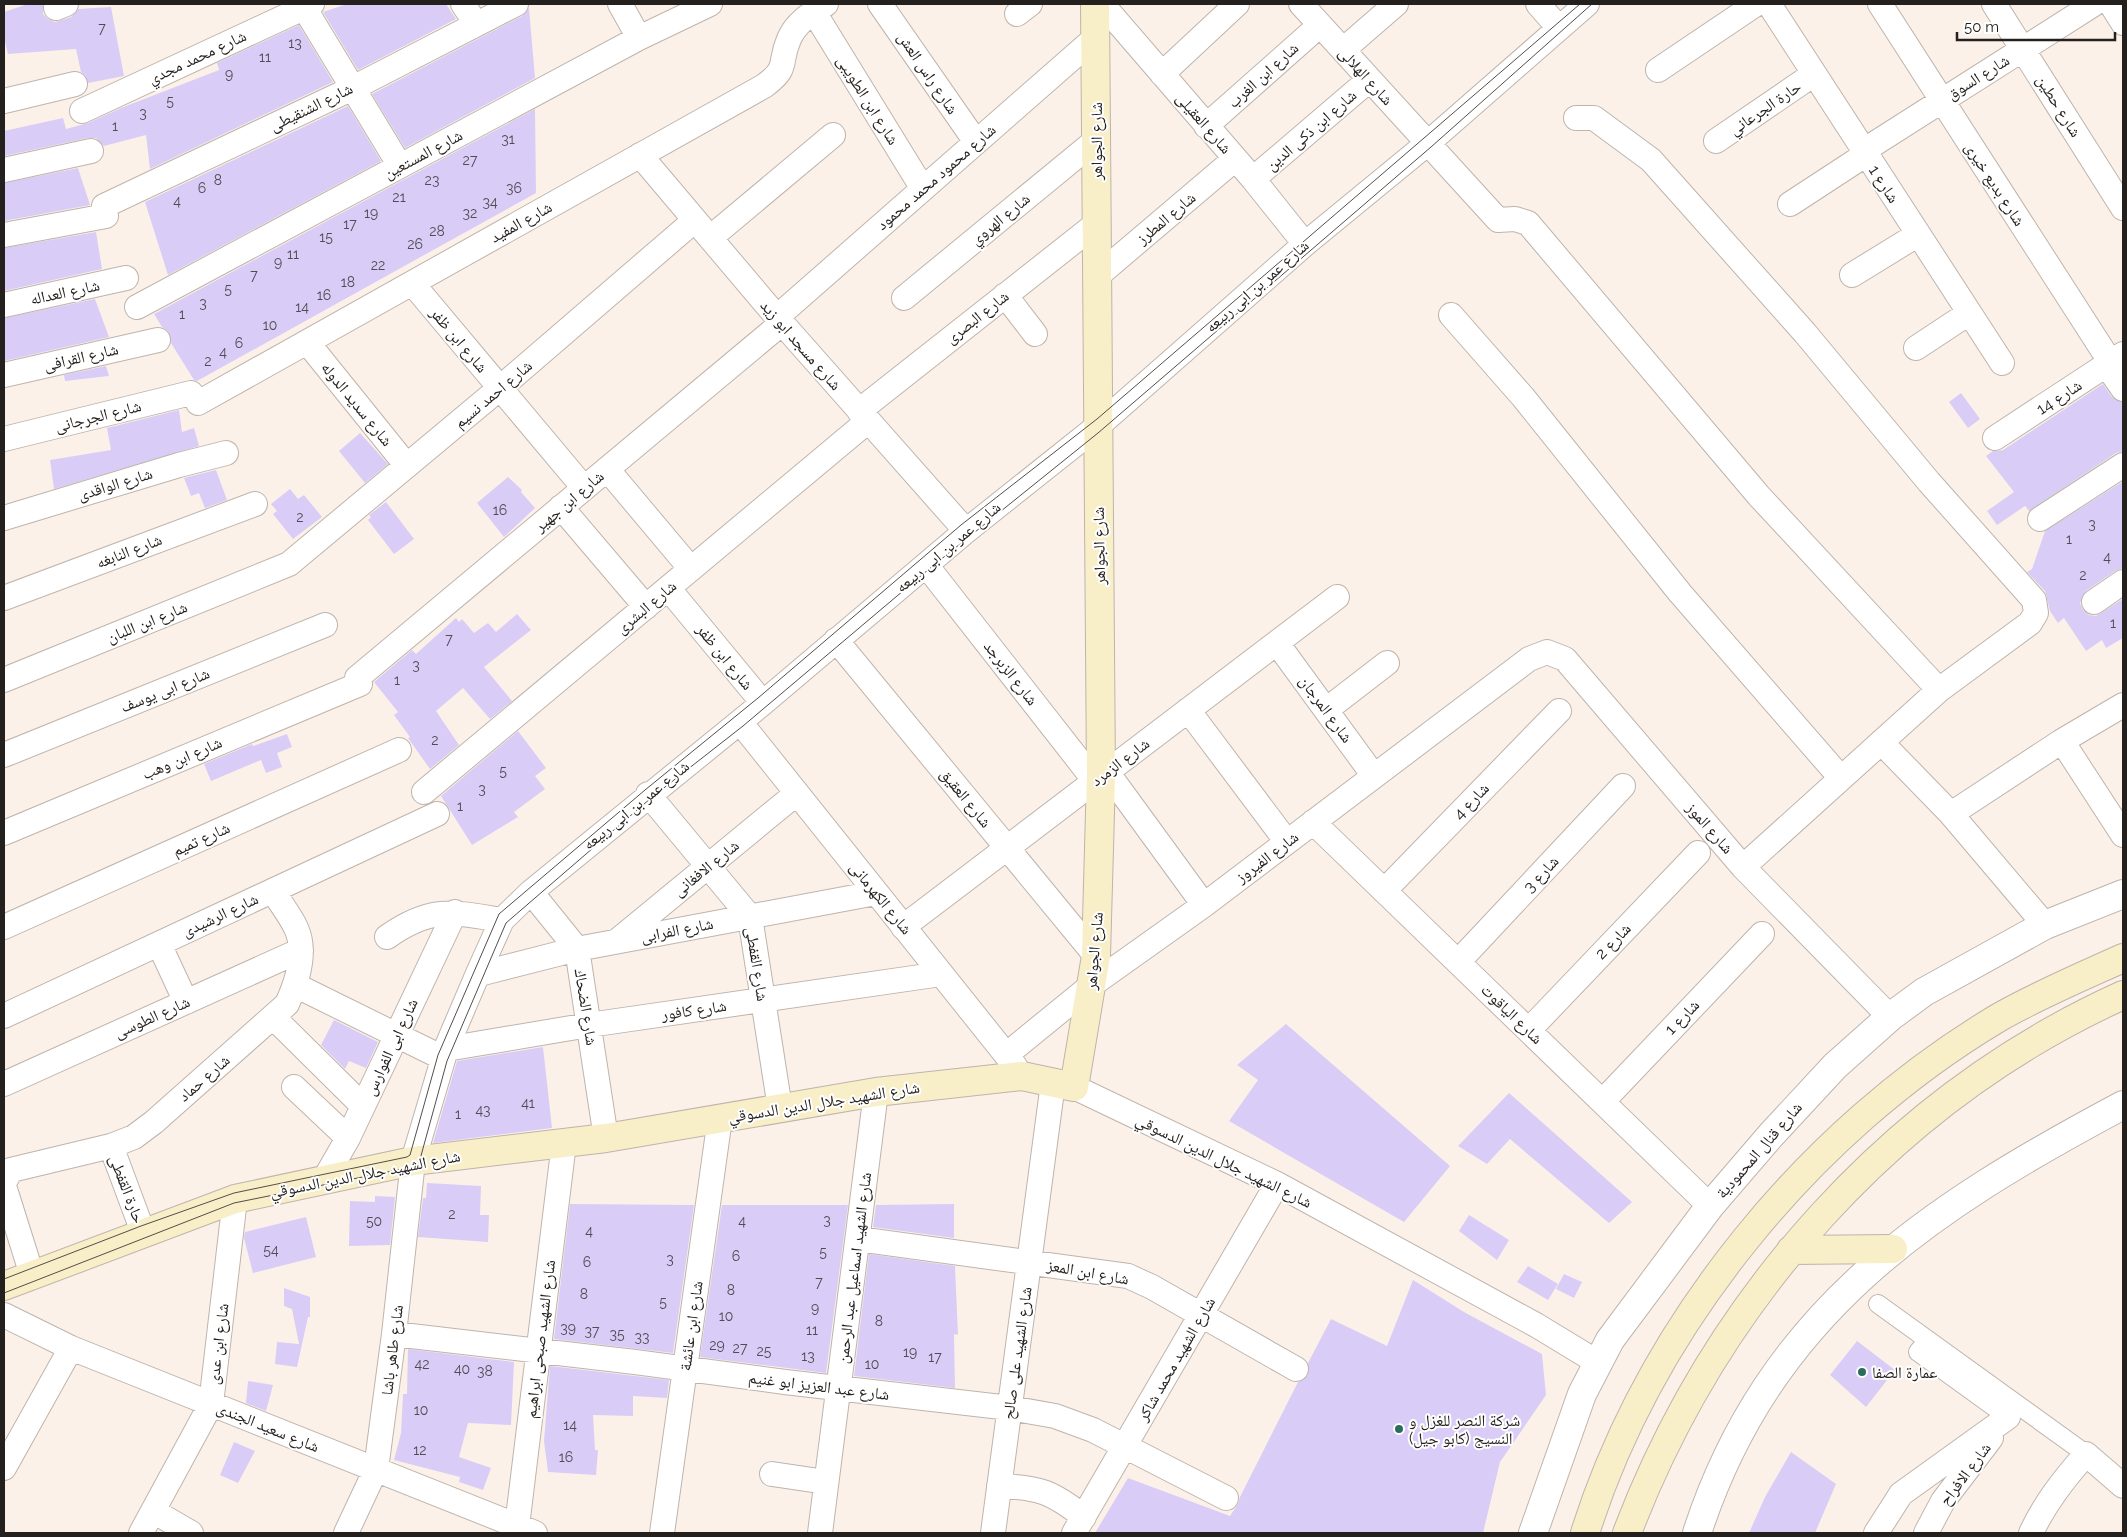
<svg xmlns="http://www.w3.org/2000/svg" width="2127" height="1537" font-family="Raleway,'Noto Naskh Arabic',sans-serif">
<rect width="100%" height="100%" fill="#fcf1e8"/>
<path fill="#d9cdf7" d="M28 4H43V14L48 19 55 22 71 17 78 9 111 7 124 76 88 83 85 75 81 72 76 49 8 54 4 37V12Z
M347 4H446L456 19 358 70 323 12Z
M529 8 535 78 405 148 372 94 522 16Z
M299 25 333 82 150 169 146 135 104 146 96 138H88L4 156V131L63 118 66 129 88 123 121 108 219 70 217 63Z
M348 106 381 161 168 275 145 202Z
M535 109 536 193 197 381 194 380 171 343 168 331 162 327 154 314Z
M78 168 90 205 4 221V183Z
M96 232 102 269 4 291V248Z
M95 299 109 337 4 361V318Z
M106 366 109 376 65 381 64 375Z
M2103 384 2112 397 2123 403V451L2116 453 2029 511 2025 506 1997 525 1987 511 2014 492 1986 456 1993 451 2003 450Z
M1961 393 1980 419 1968 428 1949 402Z
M179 410 182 432 194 428 199 446 54 489 50 460 111 450 107 428Z
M360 433 388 464 365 483 339 451Z
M216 470 227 500 205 508 199 493 191 496 184 478Z
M508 477 522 490 521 492 535 508 504 537 477 503Z
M2122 482 2123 568 2115 571 2086 591 2080 603 2083 610 2089 615 2096 616 2123 599V638L2106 648 2102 640 2086 651 2064 618 2058 623 2050 611 2045 591 2027 572 2032 569 2045 531Z
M290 489 298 499 304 495 322 517 293 539 273 514 277 511 271 504Z
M386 502 414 539 394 554 368 520 371 517 369 515Z
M517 614 531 630 484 667 512 701 490 719 463 688 436 711 459 745 430 769 408 738 410 737 394 715 398 712 374 682 412 650 416 654 456 618 459 622 462 619 474 633 488 623 496 632Z
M518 731 546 768 535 776 545 789 514 812 518 817 472 845 441 796Z
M287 734 292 747 277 753 282 767 266 773 261 760 211 781 204 764 252 744 253 746Z
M334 1020 378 1042 366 1068 349 1061 345 1069 321 1045Z
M1286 1024 1450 1166 1404 1222 1229 1121 1258 1080 1237 1065Z
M543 1047 552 1128 433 1143 457 1061Z
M1509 1093 1632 1202 1609 1223 1510 1139 1487 1164 1458 1146Z
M427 1183 481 1186 480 1215H489L488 1242 418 1237 423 1198H426Z
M375 1196 395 1197 390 1245 349 1246 350 1201 375 1202Z
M570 1204 694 1205 673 1353 554 1339Z
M954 1204V1238L873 1227 876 1205Z
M722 1205H848L826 1373 700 1357Z
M1469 1215 1509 1240 1497 1260 1459 1231Z
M306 1217 316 1257 253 1273 244 1238 245 1232Z
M869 1254 955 1266 958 1335 954 1334 955 1388 854 1376Z
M1528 1266 1558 1284 1548 1300 1517 1282Z
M1564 1274 1582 1282 1574 1298 1556 1289Z
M1413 1280 1464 1312 1542 1354 1546 1395 1500 1462 1483 1533H1095L1128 1478 1230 1516 1238 1504 1240 1497 1298 1382 1308 1375V1363L1331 1319 1387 1346Z
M284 1288 310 1297V1317H308L297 1367 275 1364 277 1342 299 1344 292 1309 284 1306Z
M1857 1341 1895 1370 1866 1407 1830 1375Z
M408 1349 514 1362 511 1425 468 1423 459 1457 491 1468 483 1490 459 1482 460 1477 394 1460 401 1433 403 1394H407Z
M550 1366 669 1380 667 1398 633 1396V1416L593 1415 595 1450H598L596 1475 548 1472 544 1441Z
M248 1381 273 1385 266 1411 246 1403Z
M234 1442 255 1451 238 1483 220 1475Z
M1791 1452 1836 1484 1815 1533H1749L1765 1497Z"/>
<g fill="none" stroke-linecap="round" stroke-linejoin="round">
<g stroke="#beb4ac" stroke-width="20">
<path id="pedestrian" d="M1878 1304 2086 1454
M1928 1340 1918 1352 2008 1417"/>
</g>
<g stroke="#beb4ac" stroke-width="26">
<path id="minor" d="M302 4 400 166
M463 4 476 24
M620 4 639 38
M880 4 976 142
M1102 4 1253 179 1305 244
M1301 4 1498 220 1515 219 1528 223 1759 496 1939 690
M1538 4 1559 28
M1769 4 2002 363
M1880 4 2111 363
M1994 4 2123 208
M2111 4 2123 23
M56 8 66 4
M814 12 923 189
M1017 14 1030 4
M1343 50 1396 4
M1658 70 1756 4
M1162 74 1237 4
M4 101 75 84
M82 111 312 4
M1576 118H1594L1651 160 1805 333 1929 482 2034 600 2036 613 2030 623 1939 690 1743 867
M1206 126 1320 25
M1716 141 1814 74
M1863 151 2094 4
M640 155 782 323 966 531
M4 170 91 151
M1253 179 1369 80
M1790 204 1865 155
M104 206 353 88 516 4
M4 235 106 216
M710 238 833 135
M1852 275 1917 235
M1096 277 1235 159
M412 283 584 488
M1005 295 1035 334
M904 298 1095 141
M4 305 126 278
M137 307 639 38 710 4
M1451 315 1523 397 1680 593 1840 777
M777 317 1095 38
M307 342 407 466
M1916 348 1969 313
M2107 366 2123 389
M4 375 158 340
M198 403 764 86C790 67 778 64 789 39 796 22 812 13 826 4
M859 411 1096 224
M1995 438 2123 354
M4 439 191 393
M607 469 691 569
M561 507 646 607
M4 518 179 465 226 453
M2040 519 2123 465
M926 565 1095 781
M668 588 763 703
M4 598 255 504
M2094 602 2123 582
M836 640 1096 956
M1277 643 1374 776
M357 678 782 323
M4 680 289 564 500 388 695 220
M1188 710 1287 842
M1326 710 1387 663
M740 722 1015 1066
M2062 741 2123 835
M1881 742 1951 814 2062 741 2123 705
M4 755 325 625
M1107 772 1204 905
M424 792 868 421
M648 794 750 917 780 1108
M1951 814 2045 925
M1313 822 1710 1206
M4 833 360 684
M1384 891 1559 711
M531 892 577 949 606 1138
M4 927 399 750
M903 927 1337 597
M387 937C431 906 452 912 502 920
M617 941 797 793
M159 944 186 1002
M1458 962 1623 786
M479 971 483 973 577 949 876 893
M295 985 443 1058
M4 1016 437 814
M273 1017 363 1106
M1529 1030 1698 853
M447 1046 452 1048 589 1025 941 974
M1006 1055 1093 984 1204 905 1529 659 1547 652 1565 659 1743 867 1890 1017
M4 1084 301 950
M294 1087 348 1138
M1074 1087 1277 1184 1536 1325 1597 1362
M1603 1101 1762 934
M111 1146 143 1232
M324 1180 348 1138 455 912
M4 1183 11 1170 111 1146 134 1137 154 1122 287 1004C297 982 307 951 296 928 290 915 280 903 273 891
M4 1186 32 1275
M858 1239 1128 1276 1152 1287 1296 1369
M4 1315 71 1348 535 1533
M394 1334 635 1362 785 1382 1010 1408 1055 1416 1093 1430 1226 1498
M4 1468 71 1348
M772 1474 826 1482
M999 1486C1039 1487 1052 1492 1084 1517
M153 1511 191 1533
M141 1533 211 1404 235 1199
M346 1533 376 1469 394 1334 413 1161 447 1046 479 971 502 920 531 892 763 703 966 531 1098 426 1305 244 1428 143 1587 4
M513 1533 517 1526 564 1143
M662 1533 720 1118
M820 1533 876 1092
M993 1533 1053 1083
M1074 1533 1277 1184
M1876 1533 1901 1494 2008 1417
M1926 1533 1943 1501 1991 1438
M2031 1533C2045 1503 2064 1479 2086 1454L2123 1486"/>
</g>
<g stroke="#beb4ac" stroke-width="30">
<path id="tertiary" d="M1533 1533 1582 1394 1610 1340 1710 1206 1771 1135 1835 1066 1890 1017 1924 992 2045 925 2123 894
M1697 1533C1769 1312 1928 1209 2123 1105"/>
</g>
<g stroke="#beb4ac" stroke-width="30">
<path id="secondary" d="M1791 1250 1893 1249
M4 1286 235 1199 413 1161 606 1138 876 1092 1022 1076 1074 1087 1096 956 1101 776 1095 4
M1585 1533C1651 1324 1810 1130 1998 1018 2038 995 2081 977 2123 958
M1627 1533C1716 1299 1893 1099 2123 995"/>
</g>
<use href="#pedestrian" stroke="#fff" stroke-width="18"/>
<use href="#minor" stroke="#fff" stroke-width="24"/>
<use href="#tertiary" stroke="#fff" stroke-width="28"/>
<use href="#secondary" stroke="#f8eec8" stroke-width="28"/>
<path stroke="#544e4a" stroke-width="1" d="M4 1279 141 1226 234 1193 407 1157 410 1155 438 1055 499 914 645 790 758 698 961 525 1097 419 1580 4
M4 1293 234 1203 412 1167 419 1163 447 1061 506 923 651 798 743 726 929 569 1098 433 1431 147 1592 4"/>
</g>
<g fill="#2a6c5d" stroke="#fff" stroke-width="2">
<circle cx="1862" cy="1372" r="5"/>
<circle cx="1399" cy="1429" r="5"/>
</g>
<g text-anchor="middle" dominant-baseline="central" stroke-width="4" stroke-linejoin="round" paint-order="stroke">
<g font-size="14" fill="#514b54">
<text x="102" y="28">7</text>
<text x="295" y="43">13</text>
<text x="265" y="57">11</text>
<text x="229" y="74">9</text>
<text x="170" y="101">5</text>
<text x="143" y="113">3</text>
<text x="115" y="126">1</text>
<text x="508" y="139">31</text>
<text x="470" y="160">27</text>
<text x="218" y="180">8</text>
<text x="432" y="180">23</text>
<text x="202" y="188">6</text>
<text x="514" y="188">36</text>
<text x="399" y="197">21</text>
<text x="177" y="201">4</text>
<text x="490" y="202">34</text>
<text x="371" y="213">19</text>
<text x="470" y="213">32</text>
<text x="350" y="224">17</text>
<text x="437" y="231">28</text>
<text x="326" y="237">15</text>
<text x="415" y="244">26</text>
<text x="293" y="254">11</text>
<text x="278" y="262">9</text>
<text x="378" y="265">22</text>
<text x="254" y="275">7</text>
<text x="348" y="282">18</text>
<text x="228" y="289">5</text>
<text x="324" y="295">16</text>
<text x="203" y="303">3</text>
<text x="302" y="307">14</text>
<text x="182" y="314">1</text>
<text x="270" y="325">10</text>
<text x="239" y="343">6</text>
<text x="223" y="352">4</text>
<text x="208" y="361">2</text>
<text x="500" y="510">16</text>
<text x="300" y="517">2</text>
<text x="2092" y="524">3</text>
<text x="2069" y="539">1</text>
<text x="2107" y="557">4</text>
<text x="2083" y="575">2</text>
<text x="2113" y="623">1</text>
<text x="449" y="639">7</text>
<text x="416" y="665">3</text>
<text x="397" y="680">1</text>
<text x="435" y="740">2</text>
<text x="503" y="771">5</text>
<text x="482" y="789">3</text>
<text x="460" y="806">1</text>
<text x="528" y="1103">41</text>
<text x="483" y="1110">43</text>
<text x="458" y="1114">1</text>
<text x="452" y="1214">2</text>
<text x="827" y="1220">3</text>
<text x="374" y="1221">50</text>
<text x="742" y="1221">4</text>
<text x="589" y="1231">4</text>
<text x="271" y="1250">54</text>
<text x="823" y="1252">5</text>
<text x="736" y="1256">6</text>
<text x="670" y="1259">3</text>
<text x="587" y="1262">6</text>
<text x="819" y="1282">7</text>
<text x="731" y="1290">8</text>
<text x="584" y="1294">8</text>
<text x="663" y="1302">5</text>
<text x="815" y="1308">9</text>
<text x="726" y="1316">10</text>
<text x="879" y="1321">8</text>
<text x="568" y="1328">39</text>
<text x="812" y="1330">11</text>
<text x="592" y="1331">37</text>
<text x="617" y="1334">35</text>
<text x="642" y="1337">33</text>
<text x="717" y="1345">29</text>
<text x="740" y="1348">27</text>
<text x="764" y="1351">25</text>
<text x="910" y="1352">19</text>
<text x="808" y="1356">13</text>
<text x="935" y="1357">17</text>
<text x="422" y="1364">42</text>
<text x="872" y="1364">10</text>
<text x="462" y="1369">40</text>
<text x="485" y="1371">38</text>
<text x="421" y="1410">10</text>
<text x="570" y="1425">14</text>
<text x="420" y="1450">12</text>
<text x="566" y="1457">16</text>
</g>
<g font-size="16" fill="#24201d" stroke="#fff">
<text transform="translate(197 57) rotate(-25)">شارع محمد مجدي</text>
<text transform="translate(928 73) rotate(56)">شارع راس العش</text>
<text transform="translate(1263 75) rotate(-42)">شارع ابن الغرب</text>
<text transform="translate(1366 76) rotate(48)">شارع الهلالى</text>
<text transform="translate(1978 77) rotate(-32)">شارع السوق</text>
<text transform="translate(868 100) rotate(58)">شارع ابن الطويبى</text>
<text transform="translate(2059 106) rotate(58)">شارع حطين</text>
<text transform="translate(311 107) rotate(-26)">شارع الشنقيطى</text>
<text transform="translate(1765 108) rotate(-34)">حارة الجرعاني</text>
<text transform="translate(1204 123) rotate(49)">شارع العقيلى</text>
<text transform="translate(1311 130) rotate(-41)">شارع ابن ذكى الدين</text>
<text transform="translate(1096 141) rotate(-90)">شارع الجواهر</text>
<text transform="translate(423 154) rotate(-28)">شارع المستعين</text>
<text transform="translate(936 177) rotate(-41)">شارع محمود محمد محمود</text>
<text transform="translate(1884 184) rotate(57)">شارع 1</text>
<text transform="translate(1995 184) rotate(57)">شارع بديع خيرى</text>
<text transform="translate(1166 218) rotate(-40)">شارع المطرز</text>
<text transform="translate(1000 219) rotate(-39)">شارع الهروي</text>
<text transform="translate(521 222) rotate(-29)">شارع المفيد</text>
<text transform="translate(1257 286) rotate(-41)">شارع عمر بن ابى ربيعه</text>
<text transform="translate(65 292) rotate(-12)">شارع العداله</text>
<text transform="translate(977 317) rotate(-38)">شارع البصرى</text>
<text transform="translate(459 340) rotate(50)">شارع ابن ظفر</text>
<text transform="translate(801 345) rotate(49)">شارع مسجد ابو زيد</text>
<text transform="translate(81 357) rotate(-13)">شارع القرافى</text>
<text transform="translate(493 394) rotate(-40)">شارع احمد نسيم</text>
<text transform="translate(2059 397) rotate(-33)">شارع 14</text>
<text transform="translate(357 404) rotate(51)">شارع سديد الدوله</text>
<text transform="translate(98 416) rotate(-14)">شارع الجرجانى</text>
<text transform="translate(115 484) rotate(-17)">شارع الواقدى</text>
<text transform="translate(569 501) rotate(-40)">شارع ابن جهير</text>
<text transform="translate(1099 546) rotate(-91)">شارع الجواهر</text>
<text transform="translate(948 547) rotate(-40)">شارع عمر بن ابى ربيعه</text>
<text transform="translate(129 551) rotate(-21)">شارع النابغه</text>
<text transform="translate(646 607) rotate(-40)">شارع البشرى</text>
<text transform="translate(147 622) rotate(-22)">شارع ابن اللبان</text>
<text transform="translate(725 657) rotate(51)">شارع ابن ظفر</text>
<text transform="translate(1011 673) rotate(52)">شارع الزبرجد</text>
<text transform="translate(165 690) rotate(-22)">شارع ابى يوسف</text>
<text transform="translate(1326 709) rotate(54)">شارع المرجان</text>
<text transform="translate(182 758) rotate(-23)">شارع ابن وهب</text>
<text transform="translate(1120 762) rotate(-37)">شارع الزمرد</text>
<text transform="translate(966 798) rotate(51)">شارع العقيق</text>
<text transform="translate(1471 801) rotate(-46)">شارع 4</text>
<text transform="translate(636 805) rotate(-39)">شارع عمر بن ابى ربيعه</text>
<text transform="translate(1710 828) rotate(49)">شارع الموز</text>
<text transform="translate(201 839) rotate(-24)">شارع تميم</text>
<text transform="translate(1267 857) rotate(-37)">شارع الفيروز</text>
<text transform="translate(706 868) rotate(-39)">شارع الافغانى</text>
<text transform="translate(1541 874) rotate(-47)">شارع 3</text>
<text transform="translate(881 898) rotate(51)">شارع الكهرمانى</text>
<text transform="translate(220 915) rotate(-25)">شارع الرشيدى</text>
<text transform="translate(677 930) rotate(-11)">شارع الفرابى</text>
<text transform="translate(1613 941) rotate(-46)">شارع 2</text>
<text transform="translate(1094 951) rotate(-85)">شارع الجواهر</text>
<text transform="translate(757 964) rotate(81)">شارع القفطى</text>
<text transform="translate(586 1007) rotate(81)">شارع الضحاك</text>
<text transform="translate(694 1010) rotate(-8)">شارع كافور</text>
<text transform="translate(1512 1014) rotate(44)">شارع الياقوت</text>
<text transform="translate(152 1017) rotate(-24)">شارع الطوسى</text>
<text transform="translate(1682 1017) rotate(-46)">شارع 1</text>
<text transform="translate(391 1047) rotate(-65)">شارع ابى الفوارس</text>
<text transform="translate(204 1078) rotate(-41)">شارع حماد</text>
<text transform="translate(824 1102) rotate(-9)">شارع الشهيد جلال الدين الدسوقي</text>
<text transform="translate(1759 1150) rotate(-49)">شارع قنال المحمودية</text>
<text transform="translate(1224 1161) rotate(26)">شارع الشهيد جلال الدين الدسوقي</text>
<text transform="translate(365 1174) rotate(-11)">شارع الشهيد جلال الدين الدسوقي</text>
<text transform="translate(127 1189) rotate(69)">حارة القفطى</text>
<text transform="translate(854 1268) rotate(-83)">شارع الشهيد اسماعيل عبد الرحمن</text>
<text transform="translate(1088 1272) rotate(10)">شارع ابن المعز</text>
<text transform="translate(691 1326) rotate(-82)">شارع ابن عائشة</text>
<text transform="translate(540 1339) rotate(-83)">شارع الشهيد صبحى ابراهيم</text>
<text transform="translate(218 1344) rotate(-83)">شارع ابن عدى</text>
<text transform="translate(392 1350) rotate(-83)">شارع طاهر باشا</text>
<text transform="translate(1017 1353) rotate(-82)">شارع الشهيد على صالح</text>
<text transform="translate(1176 1359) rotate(-60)">شارع الشهيد محمد شاكر</text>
<text transform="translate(819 1386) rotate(7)">شارع عبد العزيز ابو غنيم</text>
<text transform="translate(268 1427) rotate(22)">شارع سعيد الجندى</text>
<text transform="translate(1965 1474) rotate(-53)">شارع الافراح</text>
</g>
<g font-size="16" fill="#24201d" stroke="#fff" text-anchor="start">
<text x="1872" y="1372">عمارة الصفا</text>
<text x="1409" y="1420">شركة النصر للغزل و<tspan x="1409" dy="18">النسيج (كابو جيل)</tspan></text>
</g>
</g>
<rect width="2127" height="1537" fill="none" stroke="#24201d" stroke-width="10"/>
<path d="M1957 32v8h158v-8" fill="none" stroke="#24201d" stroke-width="2.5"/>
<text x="1964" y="32" font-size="15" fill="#24201d" stroke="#ffffff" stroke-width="4" paint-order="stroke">50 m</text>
</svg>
